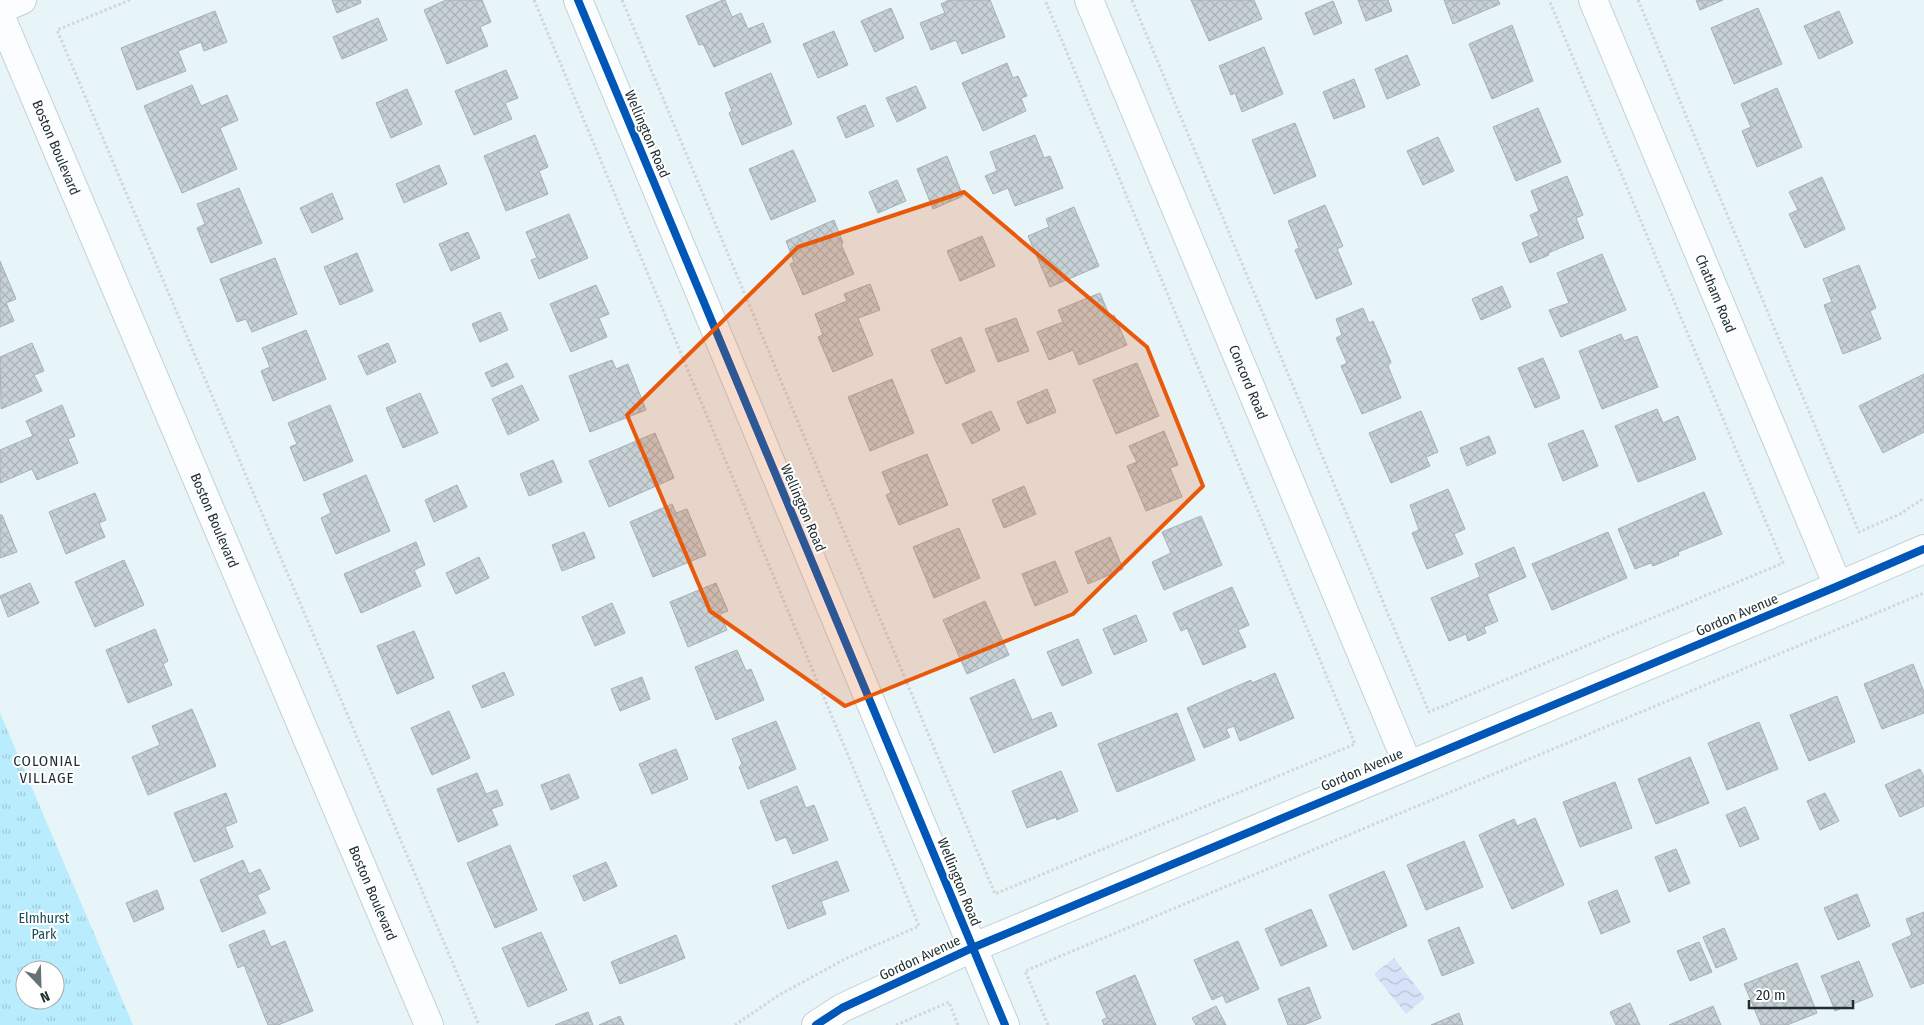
<svg xmlns="http://www.w3.org/2000/svg" width="1924" height="1025" font-family="'Fira Sans Condensed',sans-serif">
<defs>
<pattern id="grass-tufts" width="24" height="20" patternUnits="userSpaceOnUse" patternTransform="scale(1.25)"><rect width="24" height="20" fill="#b9ecfc"/><path d="M3 7l-1-3M5 7V3M7 7l1-3M15 17l-1-3M17 17v-4M19 17l1-3" fill="none" stroke="#9fcbd8"/></pattern>
<pattern id="water-waves" width="16" height="10" patternUnits="userSpaceOnUse" patternTransform="scale(1.25)"><rect width="16" height="10" fill="#d7e2f9"/><path d="M0 5q4-4 8 0t8 0" fill="none" stroke="#b8c2d6"/></pattern>
<pattern id="building-cross-hatch" width="8" height="8" patternUnits="userSpaceOnUse" patternTransform="scale(1.25)"><rect width="8" height="8" fill="#c7d1d6"/><path d="M0 0l8 8M0 8l8-8" fill="none" stroke="#aab4b8"/></pattern>
</defs>
<rect width="100%" height="100%" fill="#e7f4f8"/>
<path fill="url(#grass-tufts)" fill-rule="evenodd" d="M0 713 133 1025H0ZM25 970H55V1000H25Z"/>
<path fill="url(#water-waves)" d="M1394 958 1425 998 1406 1014 1374 974Z"/>
<path fill="url(#building-cross-hatch)" stroke="#a6b0b5" d="M332 0H360L361 3 337 13Z
M446 0H482L491 22 480 27 488 46 447 64 424 10Z
M723 0H725L732 17 741 13 748 29 763 23 771 42 714 67 703 44 699 45 686 16Z
M949 0H990L1005 37 962 54 956 40 931 50 920 23 945 13 941 4Z
M1191 0H1254L1262 19 1209 41Z
M1358 0H1388L1392 11 1366 21Z
M1444 0H1498L1500 4 1453 24Z
M1696 0H1723L1700 10Z
M1333 1 1342 23 1314 35 1305 13Z
M891 8 904 38 875 52 861 21Z
M1758 8 1782 64 1734 84 1711 28Z
M215 11 227 42 204 51 201 42 178 51 186 71 137 90 121 48Z
M1839 11 1853 43 1819 59 1804 26Z
M378 18 387 40 342 59 333 37Z
M1512 25 1533 81 1492 99 1469 44Z
M834 31 848 65 818 78 803 44Z
M1264 47 1283 94 1242 112 1235 93 1231 95 1219 66Z
M1407 55 1420 85 1387 99 1375 69Z
M1007 63 1013 78 1018 76 1027 96 1021 98 1026 111 983 131 962 83Z
M506 70 518 98 505 103 512 119 474 135 455 91Z
M771 73 792 124 742 145 729 113 732 111 725 93Z
M1354 79 1365 107 1334 119 1323 92Z
M192 85 201 106 227 95 238 120 220 128 237 169 182 193 144 106Z
M916 86 926 108 897 122 886 98Z
M1777 88 1802 147 1757 167 1742 131 1751 127 1741 104Z
M407 89 422 124 391 138 376 103Z
M865 105 874 126 846 138 837 117Z
M1538 108 1561 162 1516 181 1493 127Z
M1295 123 1316 176 1274 194 1252 140Z
M535 135 548 167 539 171 548 194 506 211 484 156Z
M1035 135 1044 158 1050 156 1063 188 1015 206 1008 188 993 194 985 176 997 171 990 152Z
M1438 137 1454 171 1423 185 1407 151Z
M793 150 816 201 771 220 749 169Z
M947 156 963 196 933 209 917 169Z
M439 165 447 184 404 203 396 184Z
M1567 176 1583 215 1576 218 1584 238 1548 253 1549 255 1530 263 1522 243 1539 236 1530 215 1539 211 1531 191Z
M1822 177 1845 229 1805 248 1789 214 1798 210 1789 192Z
M897 180 906 201 878 213 869 192Z
M239 188 262 243 211 263 197 228 205 224 197 204Z
M332 193 343 219 312 233 300 208Z
M1325 205 1343 246 1337 249 1352 284 1316 299 1295 250 1299 248 1288 221Z
M1074 207 1099 266 1050 287 1028 236 1049 227 1046 219Z
M569 214 588 258 539 279 531 260 537 258 526 232Z
M834 220 843 243 841 244 854 274 803 295 790 264 794 262 786 241Z
M468 232 480 258 451 271 439 244Z
M982 236 995 266 960 281 947 251Z
M357 253 373 291 340 305 324 267Z
M1602 254 1626 310 1561 337 1549 310 1569 303 1557 273Z
M275 258 297 314 252 332 246 319 237 322 220 279Z
M0 261 16 299 6 303 14 321 0 327Z
M1859 265 1876 308 1870 311 1881 339 1843 354 1824 305 1832 302 1823 279Z
M870 284 880 310 858 318 873 355 833 372 818 337 823 335 815 314 847 301 844 294Z
M596 285 609 314 599 318 607 337 571 352 550 304Z
M1502 286 1511 307 1481 320 1472 299Z
M1100 293 1110 317 1114 315 1127 345 1079 365 1073 350 1049 360 1037 332 1063 322 1058 310Z
M1363 308 1369 323 1373 321 1391 362 1388 366 1401 398 1362 414 1341 366 1347 363 1336 338 1342 335 1336 319Z
M500 312 508 330 480 342 472 324Z
M1016 318 1029 351 998 362 985 329Z
M306 330 326 379 273 401 261 371 270 367 262 348Z
M1621 334 1624 341 1637 336 1658 387 1602 409 1579 351Z
M961 337 975 371 946 384 931 350Z
M32 343 44 371 34 375 42 391 1 409 0 357Z
M388 343 396 362 367 375 358 356Z
M1543 358 1560 398 1535 408 1518 368Z
M612 360 616 369 628 364 646 410 590 432 569 376Z
M507 363 514 377 492 387 485 373Z
M1137 363 1159 416 1116 434 1093 380Z
M1924 374V432L1883 453 1859 406Z
M892 379 914 433 870 451 848 397Z
M522 385 539 420 508 435 492 399Z
M1047 389 1056 412 1027 424 1017 402Z
M420 393 438 433 403 448 386 408Z
M62 405 75 436 68 439 78 463 37 480 32 469 0 483V450L33 436 26 421Z
M330 405 353 461 304 481 290 447 297 444 288 423Z
M1657 409 1663 423 1678 416 1696 459 1638 482 1615 426Z
M991 411 1000 430 972 444 962 424Z
M1421 411 1438 452 1426 457 1430 466 1391 483 1369 433Z
M1583 430 1598 466 1563 481 1548 444Z
M1164 431 1178 465 1170 468 1182 497 1146 511 1127 466 1137 462 1129 446Z
M655 433 674 478 609 507 589 461Z
M1489 436 1496 453 1467 466 1460 448Z
M927 454 948 505 899 525 886 495 891 493 882 472Z
M553 460 562 482 529 496 520 474Z
M366 475 390 531 336 554 321 518 331 513 323 494Z
M457 485 467 507 434 522 425 500Z
M1024 486 1036 514 1004 528 992 500Z
M1448 489 1465 529 1454 534 1463 554 1427 569 1412 533 1419 530 1410 505Z
M1704 492 1722 534 1678 552 1679 555 1653 566 1651 563 1635 569 1618 529Z
M95 493 106 520 99 523 105 537 66 554 49 512Z
M672 504 676 513 687 509 706 555 653 577 630 522Z
M0 515H2L17 552 0 558Z
M1201 516 1222 565 1164 590 1152 562 1171 553 1162 532Z
M959 528 980 578 934 598 913 547Z
M584 532 595 558 562 571 552 545Z
M1608 532 1627 578 1552 610 1532 564Z
M1110 537 1123 569 1088 584 1075 552Z
M416 542 425 565 414 570 421 586 361 613 344 574Z
M1514 547 1526 577 1487 594 1498 621 1484 627 1486 633 1468 641 1466 634 1449 641 1431 598 1480 577 1475 564Z
M479 557 489 578 456 594 446 573Z
M124 560 144 605 95 627 75 582Z
M1055 561 1068 592 1035 606 1022 574Z
M30 583 39 603 8 617 0 596Z
M716 583 728 611 720 614 727 630 688 647 670 602Z
M1232 587 1249 625 1238 630 1246 647 1203 665 1187 628 1181 631 1173 613Z
M985 601 1009 655 967 674 943 620Z
M612 603 625 633 595 646 582 617Z
M1136 615 1147 641 1114 655 1103 629Z
M155 629 168 661 163 664 172 685 128 703 106 650Z
M414 631 434 678 397 694 377 646Z
M1078 639 1092 673 1062 686 1047 652Z
M737 650 746 671 751 669 764 700 716 720 695 667Z
M1913 664 1924 692V713L1882 729 1864 684Z
M504 672 514 695 482 708 472 686Z
M1275 673 1294 718 1240 741 1234 726 1226 729 1230 737 1204 748 1187 708 1251 680 1252 683Z
M642 677 650 699 620 711 611 689Z
M1014 679 1032 720 1051 712 1057 726 994 753 970 698Z
M1837 696 1855 742 1809 761 1790 715Z
M192 709 216 766 148 795 132 757 160 745 152 726Z
M449 711 470 758 432 775 411 728Z
M1177 713 1195 760 1117 792 1098 744Z
M776 721 796 769 748 789 739 767 742 764 732 739Z
M1759 722 1778 769 1727 790 1708 743Z
M676 749 688 779 652 794 639 764Z
M1690 757 1709 803 1656 824 1638 779Z
M1920 769 1924 777V806L1900 817 1885 785Z
M1061 771 1078 811 1057 820 1056 817 1027 828 1012 791Z
M477 773 486 794 497 790 503 805 491 809 498 825 458 842 437 789Z
M569 774 579 798 551 810 541 785Z
M1615 782 1632 828 1580 847 1563 802Z
M797 786 806 808 814 805 828 840 793 854 786 837 776 841 760 801Z
M226 793 237 822 225 827 233 847 194 862 174 813Z
M1825 793 1839 821 1820 830 1807 801Z
M1745 807 1759 839 1740 847 1726 815Z
M1535 818 1564 885 1512 909 1479 835 1514 819 1517 826Z
M1464 841 1483 887 1426 910 1407 865Z
M510 845 537 910 495 928 467 863Z
M1676 849 1690 883 1669 892 1655 857Z
M243 860 249 874 260 869 270 889 257 895 266 913 222 932 200 880Z
M837 861 849 891 821 901 826 914 788 929 772 886Z
M606 862 617 886 584 901 573 876Z
M1384 871 1407 926 1353 950 1329 895Z
M157 890 164 909 134 922 126 903Z
M1617 890 1630 922 1601 934 1588 902Z
M1857 894 1870 926 1838 940 1824 908Z
M1311 909 1327 946 1281 966 1265 929Z
M1924 912V983L1911 988 1892 944 1912 935 1906 919Z
M1459 927 1474 963 1442 976 1428 940Z
M1724 928 1737 959 1716 968 1703 937Z
M264 930 271 947 285 941 313 1011 278 1025H268L244 965 238 968 229 945Z
M541 932 567 990 528 1007 502 948Z
M676 935 685 958 620 984 611 962Z
M1238 941 1259 989 1226 1003 1223 995 1212 1000 1194 960Z
M1699 942 1712 972 1690 981 1677 951Z
M1859 961 1873 996 1835 1011 1821 976Z
M1797 963 1817 1013 1787 1025H1761L1744 984Z
M1135 975 1156 1025H1104L1102 1020 1107 1018 1096 992Z
M1309 987 1321 1018 1304 1025H1288L1278 999Z
M1630 1003 1640 1025H1616L1610 1012Z
M1216 1006 1226 1025H1196L1192 1018Z
M1713 1006 1721 1025H1669Z
M588 1012 593 1025H555Z
M1459 1013 1463 1025H1431Z
M620 1016 624 1025H599Z"/>
<g fill="none" stroke-linecap="round" stroke-linejoin="round">
<g stroke="#c3d0d4" stroke-width="30">
<g id="minor">
<path d="M578 0 1005 1025"/>
<path id="s1" d="M1089 0 1408 765"/>
<path id="s2" d="M1593 0 1838 586"/>
<path d="M0 9 22 0"/>
<path id="s3" d="M0 15 429 1025"/>
<path d="M816 1025 842 1008 972 948 1838 586 1924 549"/>
</g>
</g>
<path stroke="#d2d6d8" stroke-width="3" stroke-dasharray="2.5 2.5" stroke-linecap="butt" d="M130 0 57 30 479 1025
M534 0 919 926 847 958 779 995 735 1025
M622 0 995 894 1355 744 1045 0
M1132 0 1429 712 1783 563 1549 0
M1638 0 1859 532 1900 514 1924 498
M896 1025 949 1002 958 1025
M1048 1025 1025 971 1924 593"/>
<use href="#minor" stroke="#fbfdfe" stroke-width="28"/>
<g stroke="#fff" stroke-width="11">
<path id="cycleway" d="M578 0 1005 1025
M816 1025 842 1008 972 948 1838 586 1924 549"/>
</g>
<use href="#cycleway" stroke="#0057b8" stroke-width="8"/>
</g>
<path fill="#e8590c" fill-opacity="0.2" stroke="#e8590c" stroke-width="4" stroke-linejoin="round" d="M964 192 1147 347 1203 486 1073 614 845 706 710 611 627 415 798 247Z"/>
<g text-anchor="middle" dominant-baseline="central" stroke-width="4" stroke-linejoin="round" paint-order="stroke">
<g font-size="14" fill="#1f2d31" stroke="#fff">
<text transform="translate(647 134) rotate(67)">Wellington Road</text>
<text stroke="none"><textPath href="#s3" startOffset="144">Boston Boulevard</textPath></text>
<text stroke="none"><textPath href="#s2" startOffset="318">Chatham Road</textPath></text>
<text stroke="none"><textPath href="#s1" startOffset="414">Concord Road</textPath></text>
<text transform="translate(803 508) rotate(67)">Wellington Road</text>
<text stroke="none"><textPath href="#s3" startOffset="549">Boston Boulevard</textPath></text>
<text transform="translate(1737 615) rotate(-23)">Gordon Avenue</text>
<text transform="translate(1362 770) rotate(-23)">Gordon Avenue</text>
<text transform="translate(959 882) rotate(68)">Wellington Road</text>
<text stroke="none"><textPath href="#s3" startOffset="954">Boston Boulevard</textPath></text>
<text transform="translate(920 958) rotate(-25)">Gordon Avenue</text>
</g>
<g font-size="14" fill="#1b4d5b" stroke="#fff">
<text x="44" y="918">Elmhurst<tspan x="44" dy="16">Park</tspan></text>
</g>
<g font-size="15" letter-spacing="1" fill="#1f2d31" stroke="#fff">
<text x="47" y="761">COLONIAL<tspan x="47" dy="17">VILLAGE</tspan></text>
</g>
</g>
<g transform="translate(40 985) rotate(157)"><circle r="24" fill="#ffffff" stroke="#a5abad"/>
<path d="M0-4L9 19L0 12L-9 19Z" fill="#657377"/>
<text y="-8" font-size="14" font-weight="bold" text-anchor="middle" fill="#1f2d31">N</text>
</g>
<path d="M1749 1000v8h104v-8" fill="none" stroke="#1f2d31" stroke-width="2.5"/>
<text x="1756" y="1000" font-size="15" fill="#1f2d31" stroke="#ffffff" stroke-width="4" paint-order="stroke">20 m</text>
</svg>
